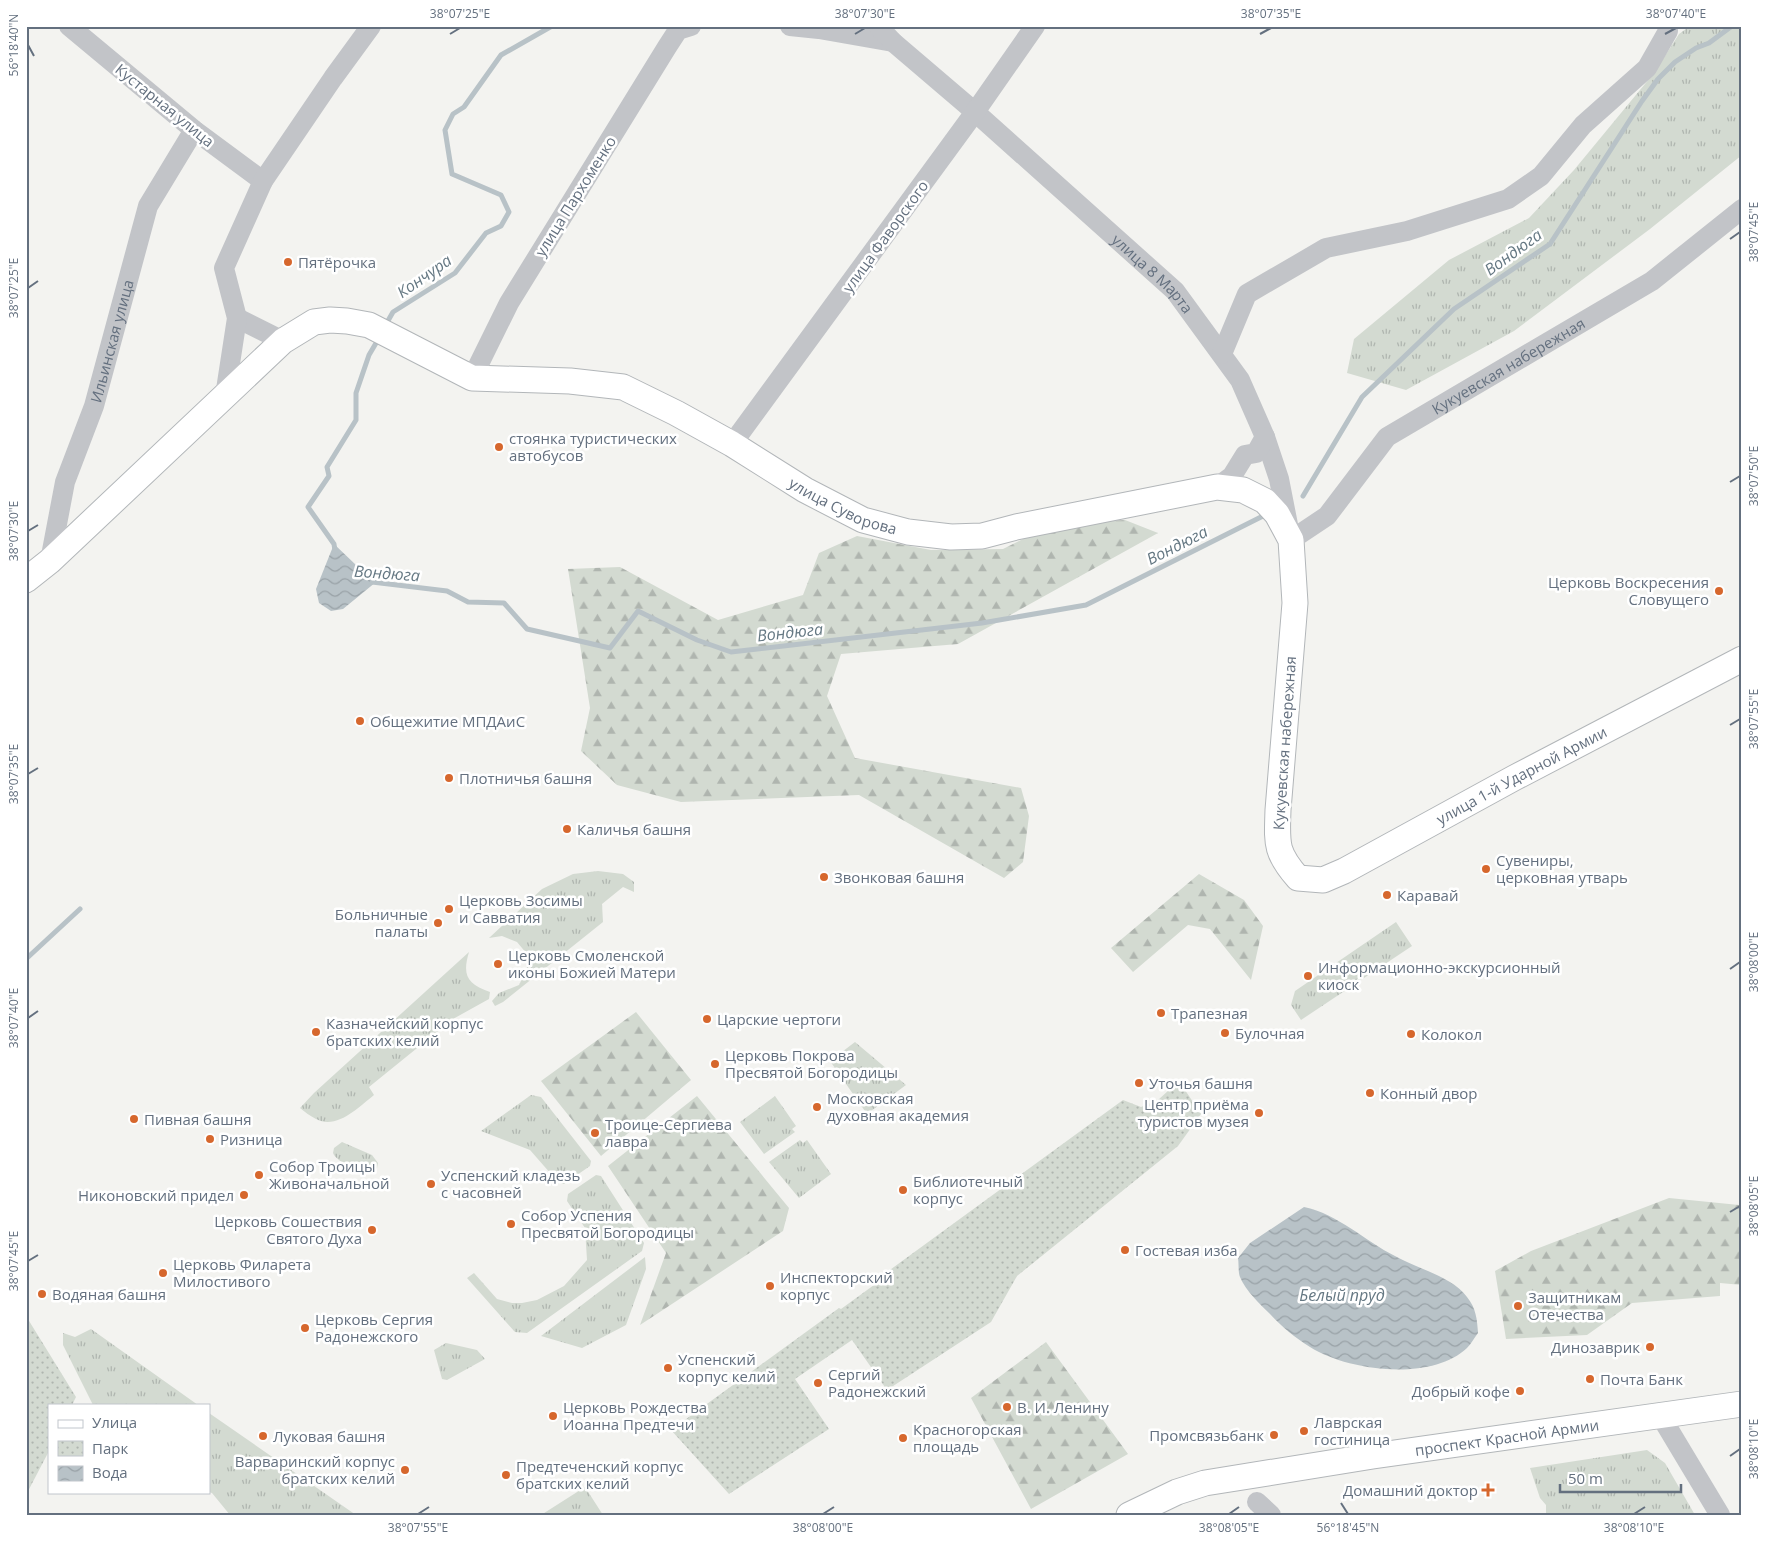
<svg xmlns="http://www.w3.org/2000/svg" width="1768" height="1541" font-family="'Open Sans',sans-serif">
<defs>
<pattern id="grass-tufts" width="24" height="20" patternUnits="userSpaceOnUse" patternTransform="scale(1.25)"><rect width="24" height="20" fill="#d3dad1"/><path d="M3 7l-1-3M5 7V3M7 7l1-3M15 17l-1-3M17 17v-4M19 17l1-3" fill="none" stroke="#afb5af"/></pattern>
<pattern id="forest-firs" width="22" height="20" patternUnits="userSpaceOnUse" patternTransform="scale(1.25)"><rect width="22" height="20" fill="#d3dad1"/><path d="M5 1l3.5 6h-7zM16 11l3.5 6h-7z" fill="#afb5af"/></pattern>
<pattern id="park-dots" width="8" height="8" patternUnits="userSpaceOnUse" patternTransform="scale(1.25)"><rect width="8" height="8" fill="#d3dad1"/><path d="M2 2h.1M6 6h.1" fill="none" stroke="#afb5af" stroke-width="1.8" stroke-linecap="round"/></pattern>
<pattern id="water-waves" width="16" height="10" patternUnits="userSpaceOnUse" patternTransform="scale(1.25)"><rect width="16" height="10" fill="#b8c2c7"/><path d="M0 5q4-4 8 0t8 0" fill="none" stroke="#99a2a7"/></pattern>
</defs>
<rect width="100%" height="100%" fill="#f3f3f0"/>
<path fill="url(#grass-tufts)" d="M1690 26H1742V155L1650 229 1514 331 1406 390 1347 373 1354 339 1449 260 1529 218 1574 170 1654 73 1679 34Z
M598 871 623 874 634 882V892L623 887 602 904 603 922 503 1002 495 1006 492 1001 499 993 519 985 527 969V954L517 942 502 936 489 938 542 889 573 874Z
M1396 922 1412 946 1301 1020 1291 1005 1295 991Z
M469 952C462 975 467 984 490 992L489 999 453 1019 369 1087 374 1095C359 1107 337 1130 316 1119 310 1116 305 1112 300 1108L314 1093Z
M855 1042 906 1085 867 1114 830 1061Z
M531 1095 541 1097 591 1161 590 1166 564 1184 558 1182 530 1150 481 1131Z
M775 1096 796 1126 792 1129 795 1132 764 1154 740 1122Z
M800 1140 803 1143 807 1140 831 1174 799 1198 769 1162Z
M342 1142 372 1155 378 1163 377 1168 374 1172C364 1175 337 1163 333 1153L334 1148Z
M596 1175 601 1176 644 1243 642 1251 527 1333 515 1332 467 1278 474 1273 497 1299 512 1303H522L537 1300 564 1286 587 1260 585 1228 567 1201 568 1194Z
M645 1257 646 1269 626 1325 582 1348 541 1336Z
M91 1329 198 1405H93L63 1345V1333L75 1337Z
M446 1343 477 1350 485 1359 447 1380 442 1379 434 1350Z
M209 1413 356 1515H230L212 1493 209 1492Z
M1647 1450 1665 1463 1695 1515H1546V1505L1540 1498 1530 1468Z
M585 1487 603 1515H541Z"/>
<path fill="url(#forest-firs)" d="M1125 520 1158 533 958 644 841 654 827 696 855 758 1021 788 1029 816 1023 862 1004 878 859 795 681 802 617 785 581 751 590 708 568 569 620 567 718 620 803 595 819 553 857 536 931 550 1003 549 1029 536 1071 523Z
M1199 874 1244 900 1263 926 1251 980 1210 929 1188 925 1133 972 1111 948Z
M636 1012 691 1080 601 1156 541 1081Z
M697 1096 789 1208 783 1231 640 1325 666 1253 608 1166Z
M1669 1198 1739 1205 1742 1285 1720 1283V1296L1632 1303 1587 1335 1506 1339 1495 1271 1531 1251Z
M1046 1342 1128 1454 1031 1509 971 1398Z"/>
<path fill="url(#park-dots)" d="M1179 1081 1201 1114 1178 1146 1017 1276 991 1322 887 1390 852 1340 795 1379 829 1429 729 1494 671 1430 839 1308 841 1309 874 1285 872 1283 1123 1100 1141 1107 1158 1100Z
M26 1316 76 1397 72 1405H49V1451L26 1495Z"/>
<path fill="url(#water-waves)" d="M334 544 356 565 376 582 343 609 331 611 319 603 316 589Z
M1304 1207C1338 1214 1365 1241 1395 1256 1416 1268 1453 1277 1467 1297 1476 1308 1477 1319 1478 1333 1474 1338 1471 1344 1467 1348 1431 1382 1348 1371 1310 1347 1295 1338 1281 1326 1269 1313 1259 1303 1246 1291 1240 1277 1238 1272 1239 1264 1238 1258L1250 1243Z"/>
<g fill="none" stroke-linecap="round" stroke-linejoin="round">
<path stroke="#b8c2c7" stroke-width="5" d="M385 326 393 312 455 273 486 233 501 226 509 212 501 195 452 174 445 130 453 114 464 107 501 55 552 26
M1303 496 1362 397 1454 309 1550 244 1642 101 1658 79 1675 62 1696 48 1709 43 1732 26
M335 551 334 544 308 507 329 476 327 467 356 420V393L369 355 379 338
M372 582 447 591 468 602 504 603 527 629 610 648 638 611 697 640 731 652 982 623 1086 605 1263 516
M26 959 80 909"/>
<g stroke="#b2b6b9" stroke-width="27">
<g id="major">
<path id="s3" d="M26 580 50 561 283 341 314 322 330 320 347 321 369 325 472 378 570 381 623 387 676 413 732 444 805 490 863 520 908 532 951 537 982 536 1016 527 1217 487 1243 490 1265 501 1277 514 1291 540 1295 603 1278 810C1277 843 1275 852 1298 878L1323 880 1344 871 1514 778 1742 659"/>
<path id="s4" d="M1129 1515 1177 1492 1205 1483 1373 1456 1742 1404"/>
</g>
</g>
<g stroke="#c2c4c8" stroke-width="20">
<path d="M69 26 194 130 263 181"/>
<path d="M790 26 819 29 893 42"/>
<path id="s1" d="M878 26 893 42 975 112 1175 291 1240 380 1265 437 1279 479 1291 540 1327 516 1387 437 1652 281 1742 209"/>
<path d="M237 318 283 341"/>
<path d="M1222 354 1247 294 1326 248 1407 231 1508 199 1541 176 1583 125 1647 68 1668 31 1667 26"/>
<path d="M472 378 509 303 667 47 678 30 691 26"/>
<path d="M225 396 237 318 224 268 263 181 333 78 371 26"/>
<path d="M732 444 975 112 1035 26"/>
<path d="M1217 487 1232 476 1245 455 1256 453 1265 437"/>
<path id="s2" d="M50 561 65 482 94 406 148 206 194 130"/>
<path d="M1660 1415 1720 1515"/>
<path d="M1257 1502 1271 1515"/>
</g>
<use href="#major" stroke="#fff" stroke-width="25"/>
</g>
<path fill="none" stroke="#64707f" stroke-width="2" d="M450 34 460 28M855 34 865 28M1260 34 1271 28M1665 34 1676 28M28 45 34 56M1730 239 1740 232M28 288 38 281M1730 482 1740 476M28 531 38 525M1730 725 1740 719M28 774 38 768M1730 969 1740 962M28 1018 38 1011M1730 1212 1740 1206M28 1261 38 1255M1730 1456 1740 1449M1341 1503 1348 1514M418 1514 429 1507M823 1514 834 1507M1229 1514 1239 1507M1634 1514 1645 1507"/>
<g fill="#d6672d" stroke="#fff" stroke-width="2">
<circle cx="288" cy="262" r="5"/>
<circle cx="499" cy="447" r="5"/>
<circle cx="1719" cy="591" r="5"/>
<circle cx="360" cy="721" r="5"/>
<circle cx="449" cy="778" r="5"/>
<circle cx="567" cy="829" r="5"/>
<circle cx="1486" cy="869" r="5"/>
<circle cx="824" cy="877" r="5"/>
<circle cx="1387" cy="895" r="5"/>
<circle cx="449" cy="909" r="5"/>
<circle cx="438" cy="923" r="5"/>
<circle cx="498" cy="964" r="5"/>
<circle cx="1308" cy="976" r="5"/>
<circle cx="1161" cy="1013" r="5"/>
<circle cx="707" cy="1019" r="5"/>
<circle cx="316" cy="1032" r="5"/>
<circle cx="1225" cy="1033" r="5"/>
<circle cx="1411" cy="1034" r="5"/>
<circle cx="715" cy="1064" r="5"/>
<circle cx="1139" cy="1083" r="5"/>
<circle cx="1370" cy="1093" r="5"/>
<circle cx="817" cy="1107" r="5"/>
<circle cx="1259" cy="1113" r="5"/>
<circle cx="134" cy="1119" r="5"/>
<circle cx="595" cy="1133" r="5"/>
<circle cx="210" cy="1139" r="5"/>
<circle cx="259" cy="1175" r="5"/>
<circle cx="431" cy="1184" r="5"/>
<circle cx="903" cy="1190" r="5"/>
<circle cx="244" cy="1195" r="5"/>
<circle cx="511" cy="1224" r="5"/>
<circle cx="372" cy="1230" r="5"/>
<circle cx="1125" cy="1250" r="5"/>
<circle cx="163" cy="1273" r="5"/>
<circle cx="770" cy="1286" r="5"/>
<circle cx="42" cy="1294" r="5"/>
<circle cx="1518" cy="1306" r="5"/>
<circle cx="305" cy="1328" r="5"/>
<circle cx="1650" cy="1347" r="5"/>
<circle cx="668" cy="1368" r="5"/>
<circle cx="1590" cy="1379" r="5"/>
<circle cx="818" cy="1383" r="5"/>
<circle cx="1520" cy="1391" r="5"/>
<circle cx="1007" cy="1407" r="5"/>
<circle cx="553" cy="1416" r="5"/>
<circle cx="1304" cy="1431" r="5"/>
<circle cx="1274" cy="1435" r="5"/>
<circle cx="263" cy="1436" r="5"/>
<circle cx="903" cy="1438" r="5"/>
<circle cx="405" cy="1470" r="5"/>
<circle cx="506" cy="1475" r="5"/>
<path d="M1485.5 1482.5h5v5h5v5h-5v5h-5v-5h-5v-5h5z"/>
</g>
<g text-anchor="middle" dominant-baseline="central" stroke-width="5" stroke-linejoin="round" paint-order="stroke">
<g font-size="15" fill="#64707f" stroke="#fff">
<text transform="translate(165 105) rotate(39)">Кустарная улица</text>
<text transform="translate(575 196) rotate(-58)">улица Пархоменко</text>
<text transform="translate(885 236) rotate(-54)">улица Фаворского</text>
<text stroke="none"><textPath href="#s1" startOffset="370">улица 8 Марта</textPath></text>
<text stroke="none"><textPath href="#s2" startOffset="229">Ильинская улица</textPath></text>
<text stroke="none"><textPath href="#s1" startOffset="960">Кукуевская набережная</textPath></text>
<text stroke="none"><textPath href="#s3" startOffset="961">улица Суворова</textPath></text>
<text transform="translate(1284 743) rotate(-86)">Кукуевская набережная</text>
<text stroke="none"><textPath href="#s3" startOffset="2038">улица 1-й Ударной Армии</textPath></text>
<text stroke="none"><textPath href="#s4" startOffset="388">проспект Красной Армии</textPath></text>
</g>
<g font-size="15" fill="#64707f" stroke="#fff" text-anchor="start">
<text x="298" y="262">Пятёрочка</text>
<text x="509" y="438">стоянка туристических<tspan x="509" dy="17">автобусов</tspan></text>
<text x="1709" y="582" text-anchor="end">Церковь Воскресения<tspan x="1709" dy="17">Словущего</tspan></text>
<text x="370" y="721">Общежитие МПДАиС</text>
<text x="459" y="778">Плотничья башня</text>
<text x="577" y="829">Каличья башня</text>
<text x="1496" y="860">Сувениры,<tspan x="1496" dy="17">церковная утварь</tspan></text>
<text x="834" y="877">Звонковая башня</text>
<text x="1397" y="895">Каравай</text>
<text x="459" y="900">Церковь Зосимы<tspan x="459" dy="17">и Савватия</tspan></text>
<text x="428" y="914" text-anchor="end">Больничные<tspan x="428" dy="17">палаты</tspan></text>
<text x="508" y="955">Церковь Смоленской<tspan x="508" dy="17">иконы Божией Матери</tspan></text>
<text x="1318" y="967">Информационно-экскурсионный<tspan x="1318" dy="17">киоск</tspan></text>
<text x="1171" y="1013">Трапезная</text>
<text x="717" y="1019">Царские чертоги</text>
<text x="326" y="1023">Казначейский корпус<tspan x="326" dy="17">братских келий</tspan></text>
<text x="1235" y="1033">Булочная</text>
<text x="1421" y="1034">Колокол</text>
<text x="725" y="1055">Церковь Покрова<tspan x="725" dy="17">Пресвятой Богородицы</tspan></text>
<text x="1149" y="1083">Уточья башня</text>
<text x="1380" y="1093">Конный двор</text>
<text x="827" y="1098">Московская<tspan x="827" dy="17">духовная академия</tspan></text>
<text x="1249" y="1104" text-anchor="end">Центр приёма<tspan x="1249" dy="17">туристов музея</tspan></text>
<text x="144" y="1119">Пивная башня</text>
<text x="605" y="1124">Троице-Сергиева<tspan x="605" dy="17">лавра</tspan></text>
<text x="220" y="1139">Ризница</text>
<text x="269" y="1166">Собор Троицы<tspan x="269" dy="17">Живоначальной</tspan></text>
<text x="441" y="1175">Успенский кладезь<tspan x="441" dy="17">с часовней</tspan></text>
<text x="913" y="1181">Библиотечный<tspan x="913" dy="17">корпус</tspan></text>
<text x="234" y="1195" text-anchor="end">Никоновский придел</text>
<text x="521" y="1215">Собор Успения<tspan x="521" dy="17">Пресвятой Богородицы</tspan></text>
<text x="362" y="1221" text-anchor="end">Церковь Сошествия<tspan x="362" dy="17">Святого Духа</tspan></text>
<text x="1135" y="1250">Гостевая изба</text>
<text x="173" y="1264">Церковь Филарета<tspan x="173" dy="17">Милостивого</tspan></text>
<text x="780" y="1277">Инспекторский<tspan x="780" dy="17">корпус</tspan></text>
<text x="52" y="1294">Водяная башня</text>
<text x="1528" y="1297">Защитникам<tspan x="1528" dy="17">Отечества</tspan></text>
<text x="315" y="1319">Церковь Сергия<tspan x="315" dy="17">Радонежского</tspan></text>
<text x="1640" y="1347" text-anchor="end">Динозаврик</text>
<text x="678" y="1359">Успенский<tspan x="678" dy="17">корпус келий</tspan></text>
<text x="828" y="1374">Сергий<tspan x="828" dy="17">Радонежский</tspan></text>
<text x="1600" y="1379">Почта Банк</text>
<text x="1510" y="1391" text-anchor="end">Добрый кофе</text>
<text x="563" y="1407">Церковь Рождества<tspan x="563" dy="17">Иоанна Предтечи</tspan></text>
<text x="1017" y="1407">В. И. Ленину</text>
<text x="1314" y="1422">Лаврская<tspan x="1314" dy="17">гостиница</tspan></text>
<text x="913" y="1429">Красногорская<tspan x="913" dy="17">площадь</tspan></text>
<text x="1264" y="1435" text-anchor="end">Промсвязьбанк</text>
<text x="273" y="1436">Луковая башня</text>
<text x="395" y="1461" text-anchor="end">Варваринский корпус<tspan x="395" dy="17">братских келий</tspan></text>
<text x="516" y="1466">Предтеченский корпус<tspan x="516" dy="17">братских келий</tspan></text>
<text x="1478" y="1490" text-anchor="end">Домашний доктор</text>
</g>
<g font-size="16" font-style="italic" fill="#657883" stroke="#fff">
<text transform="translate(1513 252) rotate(-36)">Вондюга</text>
<text transform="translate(424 276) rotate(-35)">Кончура</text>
<text transform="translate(1177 545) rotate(-27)">Вондюга</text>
<text transform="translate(387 573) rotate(4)">Вондюга</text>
<text transform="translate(790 632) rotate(-6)">Вондюга</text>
<text x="1342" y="1295">Белый пруд</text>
</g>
</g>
<rect width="1768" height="1541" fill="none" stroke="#ffffff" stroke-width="55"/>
<rect x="48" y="1404" width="162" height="90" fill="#ffffff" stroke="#c1c6cc"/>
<rect x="58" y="1420" width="25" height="8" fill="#ffffff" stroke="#c1c6cc"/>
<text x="92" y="1428" font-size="15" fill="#64707f">Улица</text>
<rect x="58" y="1441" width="25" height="15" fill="url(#park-dots)" stroke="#c1c6cc"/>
<text x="92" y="1454" font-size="15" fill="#64707f">Парк</text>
<rect x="58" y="1466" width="25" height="15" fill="url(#water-waves)" stroke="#c1c6cc"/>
<text x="92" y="1478" font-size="15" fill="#64707f">Вода</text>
<path d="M1560 1484v8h121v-8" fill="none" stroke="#64707f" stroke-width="2.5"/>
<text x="1568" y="1484" font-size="15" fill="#64707f" stroke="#ffffff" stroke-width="4" paint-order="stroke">50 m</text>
<rect x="28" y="28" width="1712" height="1486" fill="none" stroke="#64707f" stroke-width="2"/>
<g font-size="12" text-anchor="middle" fill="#64707f">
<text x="460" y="18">38°07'25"E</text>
<text x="865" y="18">38°07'30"E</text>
<text x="1271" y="18">38°07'35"E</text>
<text x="1676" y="18">38°07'40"E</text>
<text transform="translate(14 45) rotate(-90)" y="4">56°18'40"N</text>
<text transform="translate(1754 232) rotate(-90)" y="4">38°07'45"E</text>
<text transform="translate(14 288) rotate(-90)" y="4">38°07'25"E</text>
<text transform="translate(1754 476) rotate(-90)" y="4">38°07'50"E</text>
<text transform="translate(14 531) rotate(-90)" y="4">38°07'30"E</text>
<text transform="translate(1754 719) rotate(-90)" y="4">38°07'55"E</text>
<text transform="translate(14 774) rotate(-90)" y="4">38°07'35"E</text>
<text transform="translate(1754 962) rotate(-90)" y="4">38°08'00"E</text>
<text transform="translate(14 1018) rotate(-90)" y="4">38°07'40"E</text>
<text transform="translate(1754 1206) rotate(-90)" y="4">38°08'05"E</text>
<text transform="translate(14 1261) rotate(-90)" y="4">38°07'45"E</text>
<text transform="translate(1754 1449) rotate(-90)" y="4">38°08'10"E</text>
<text x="418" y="1532">38°07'55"E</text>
<text x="823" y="1532">38°08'00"E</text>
<text x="1229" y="1532">38°08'05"E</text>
<text x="1348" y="1532">56°18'45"N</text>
<text x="1634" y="1532">38°08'10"E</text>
</g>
</svg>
